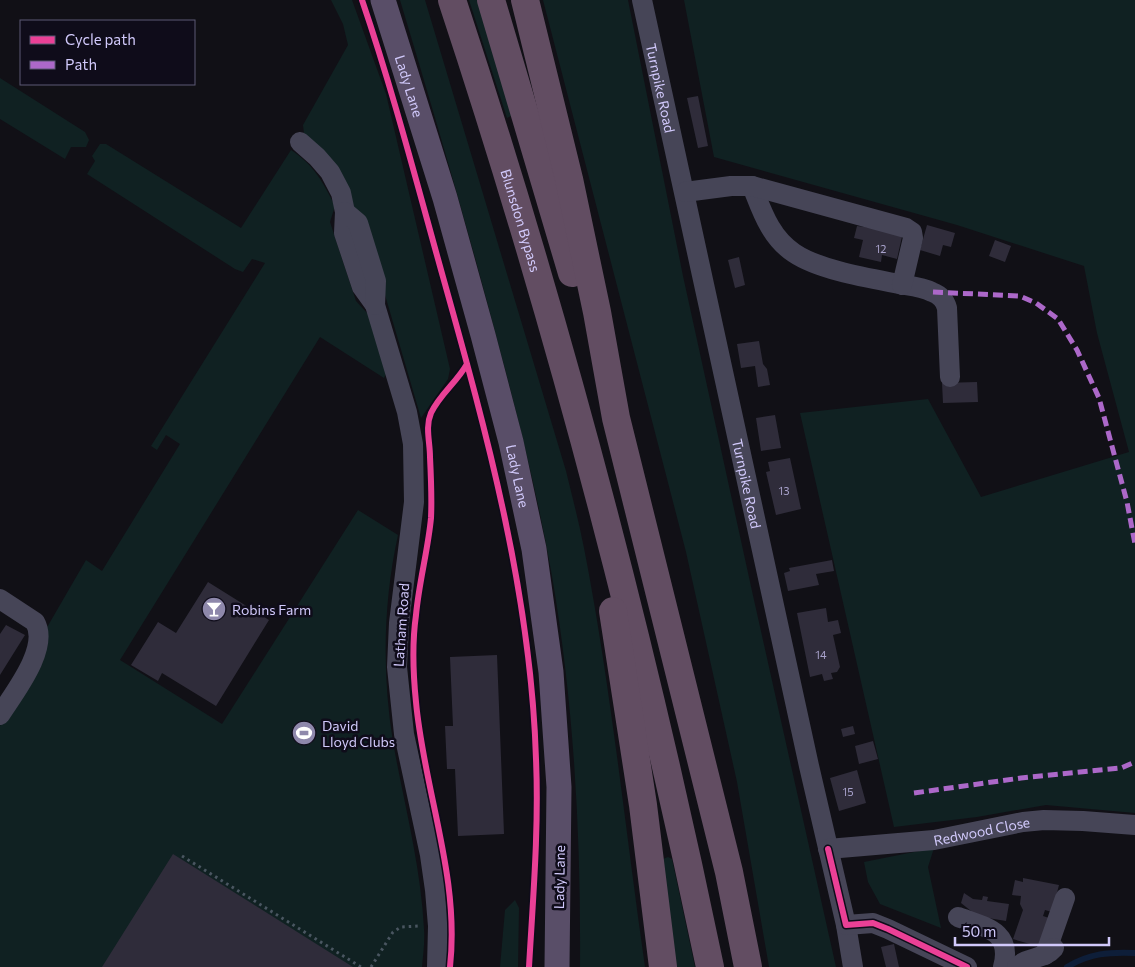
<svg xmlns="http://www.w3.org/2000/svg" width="1135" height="967" font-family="Commissioner,sans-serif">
<rect width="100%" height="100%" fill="#111016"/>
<path fill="#102122" d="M331 0H352L386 94 450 369 448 379 421 418 364 223 304 133 303 125 348 45 343 24Z
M400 0H425L566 471C572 496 579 522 584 548 611 686 625 828 645 967H580C581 836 574 705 552 576 538 496 518 417 497 339 467 225 434 113 400 0Z
M469 0H477L482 14 515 114 507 118Z
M543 0H628L683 276 752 591 836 967H769L737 782 686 552Z
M684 0H1135V813L1046 805 977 817 894 827 800 413 928 399 981 497 1129 452 1097 333 1084 266 957 225 714 157Z
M0 78 85 132 89 140 86 147H71L65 159 0 119Z
M100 144H106L241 228 291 150C314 165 323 182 335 206L330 222 356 301 368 314 387 372 384 378 320 337 120 660 222 724 358 510 398 535C383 603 382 674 393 742 404 804 421 866 424 929 425 942 423 955 422 967H0V726L44 657 42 636 86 560 102 571 180 444 166 435 157 450 151 446 265 263 252 259 243 272 235 269 87 174 95 161 92 156Z
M934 848 928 867 941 928 880 904 868 882 864 862Z
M668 857 672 859 695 967H673L663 859Z
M515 900 519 908 518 967H500L505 910Z"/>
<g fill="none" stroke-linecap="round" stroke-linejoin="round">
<path stroke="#0e1e39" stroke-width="6" d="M1067 967C1090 953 1109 952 1135 953"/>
</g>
<path fill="#2f2c3a" d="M698 96 708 146 698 148 687 98Z
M927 225 955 233 951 247 943 245 940 256 920 250Z
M857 226 903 232 897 259 882 255 881 262 859 257 863 240 854 238Z
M995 240 1011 246 1005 262 989 256Z
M739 257 745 285 735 288 728 260Z
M759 341 763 364 767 369 770 385 758 387 755 366 741 368 737 344Z
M977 382 978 402 943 403 942 383Z
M775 415 781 448 761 451 756 418Z
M790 458 801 509 776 515 766 472 770 471 768 462Z
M832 560 834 571 816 574 819 585 788 591 784 573 790 571 789 568Z
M208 582 269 620 216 706 162 673 158 681 131 665 158 622 176 633Z
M826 608 828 622 838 620 841 633 833 635 840 667 837 672 831 673 833 679 824 681 822 674 810 677 797 613Z
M6 625 25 635 0 675V634Z
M497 655 504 834 458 836 455 769H447L445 726H453L450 657Z
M853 726 855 734 843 737 841 729Z
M873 741 878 759 859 764 855 746Z
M857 770 866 803 839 811 830 778Z
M173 854 353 967H102Z
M1023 878 1059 885 1052 912 1045 910 1043 916 1049 918 1040 947 1013 939 1023 910 1020 904 1021 896 1012 895 1015 880 1023 882Z
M964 893 973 899 982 900 983 896 988 897 987 901 1009 904 1006 921 976 916 971 914V911L961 903Z
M894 944 899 967H886L881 947Z"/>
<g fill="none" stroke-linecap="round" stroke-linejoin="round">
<path stroke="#4a5661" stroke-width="3" stroke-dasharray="2.5 4" stroke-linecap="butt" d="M182 856 361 967
M371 967 393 932 401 927 418 926"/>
<g stroke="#464557" stroke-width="20">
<path id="s1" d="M642 0 809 766 846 925 853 967"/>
<path d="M300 142 317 157 330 172 341 193 345 212 344 233 362 287 375 305 407 412 413 444 414 502 399 623 397 667 404 734 430 855 435 890 438 926 437 967"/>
<path d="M752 186C762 211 770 237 794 253 819 270 868 278 899 284 910 286 922 287 932 292 940 295 945 300 947 308L950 377"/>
<path d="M685 192 731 186H752L906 228 912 232 913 238 902 285"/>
<path d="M345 212 358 223 376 281 375 305"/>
<path d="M0 599 35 622C50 648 14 693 0 715"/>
<path id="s2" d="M828 849 934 840 1023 822 1044 820 1083 821 1135 825"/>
<path d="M958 917C985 927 1013 931 1003 967"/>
<path d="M846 925 873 923 888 929 967 967"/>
<path d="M1045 955 1065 898"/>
<path d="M1017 967C1028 956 1044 960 1054 948"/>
</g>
<path stroke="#594e68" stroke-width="25" id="s3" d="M383 0 445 198 483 335 511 442 534 549 551 672 559 787 557 967"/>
<g stroke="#624d62" stroke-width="28">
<path id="s4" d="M452 0C557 317 642 640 710 967"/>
<path d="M491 0 572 273"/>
<path d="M525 0 569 179 597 312 616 418 729 872 748 967"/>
<path d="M613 611 643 805 663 967"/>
</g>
<path stroke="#ac68c9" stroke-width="5" stroke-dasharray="10 5" stroke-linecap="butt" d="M933 292 1020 296 1036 303 1058 319 1077 350 1099 398 1127 502 1135 544
M914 793 1021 778 1121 768 1135 762"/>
<g stroke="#0f0c1a" stroke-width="9">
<path id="cycleway" d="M362 0C393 91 417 184 443 277 487 434 531 594 536 759 539 828 533 898 529 967
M828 849 846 925 873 923 888 929 967 967
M450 967C460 876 424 791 416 702 413 673 412 643 416 615 419 582 428 550 431 518 432 498 431 477 430 457 430 442 425 427 431 413 440 394 457 382 467 364"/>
</g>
<use href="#cycleway" stroke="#ea4096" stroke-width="6"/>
</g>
<defs>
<g id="bar-disc" transform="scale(1.25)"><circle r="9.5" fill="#8e88ab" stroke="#0f0c1a"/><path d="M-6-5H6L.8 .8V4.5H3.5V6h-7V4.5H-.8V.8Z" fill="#fff"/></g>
<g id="stadium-disc" transform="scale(1.25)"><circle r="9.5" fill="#8e88ab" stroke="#0f0c1a"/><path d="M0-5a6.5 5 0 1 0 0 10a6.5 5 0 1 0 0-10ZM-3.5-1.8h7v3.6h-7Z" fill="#fff"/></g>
</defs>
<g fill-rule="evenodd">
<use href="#bar-disc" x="214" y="609"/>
<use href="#stadium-disc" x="304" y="733"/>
</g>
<g text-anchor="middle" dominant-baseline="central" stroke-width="5" stroke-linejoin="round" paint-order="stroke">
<g font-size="11" fill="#a8a2cb">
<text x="881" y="248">12</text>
<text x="784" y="490">13</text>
<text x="821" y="654">14</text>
<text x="848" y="791">15</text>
</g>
<g font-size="14" fill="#d1c9fb" stroke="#0f0c1a">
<text stroke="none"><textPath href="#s3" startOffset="90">Lady Lane</textPath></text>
<text stroke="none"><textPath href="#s1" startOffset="90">Turnpike Road</textPath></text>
<text stroke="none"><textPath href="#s4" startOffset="231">Blunsdon Bypass</textPath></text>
<text stroke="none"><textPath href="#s3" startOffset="495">Lady Lane</textPath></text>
<text stroke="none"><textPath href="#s1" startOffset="495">Turnpike Road</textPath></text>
<text transform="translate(401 625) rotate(-86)">Latham Road</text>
<text stroke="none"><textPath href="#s2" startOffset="155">Redwood Close</textPath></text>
<text transform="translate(559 877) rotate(-89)">Lady Lane</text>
</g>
<g font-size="14" fill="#d1c9fb" stroke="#0f0c1a" text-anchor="start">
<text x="232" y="609">Robins Farm</text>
<text x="322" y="725">David<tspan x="322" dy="16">Lloyd Clubs</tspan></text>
</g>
</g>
<rect x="20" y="20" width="175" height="65" fill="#0f0c1a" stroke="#5d5874"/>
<rect x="30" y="36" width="25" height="8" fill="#ea4096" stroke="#5d5874"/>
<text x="65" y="45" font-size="15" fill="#d1c9fb">Cycle path</text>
<rect x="30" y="61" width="25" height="8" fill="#ac68c9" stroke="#5d5874"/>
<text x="65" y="70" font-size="15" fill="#d1c9fb">Path</text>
<path d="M955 937v8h154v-8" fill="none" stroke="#d1c9fb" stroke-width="2.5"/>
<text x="962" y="937" font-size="15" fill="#d1c9fb" stroke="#0f0c1a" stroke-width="4" paint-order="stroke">50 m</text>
</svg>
